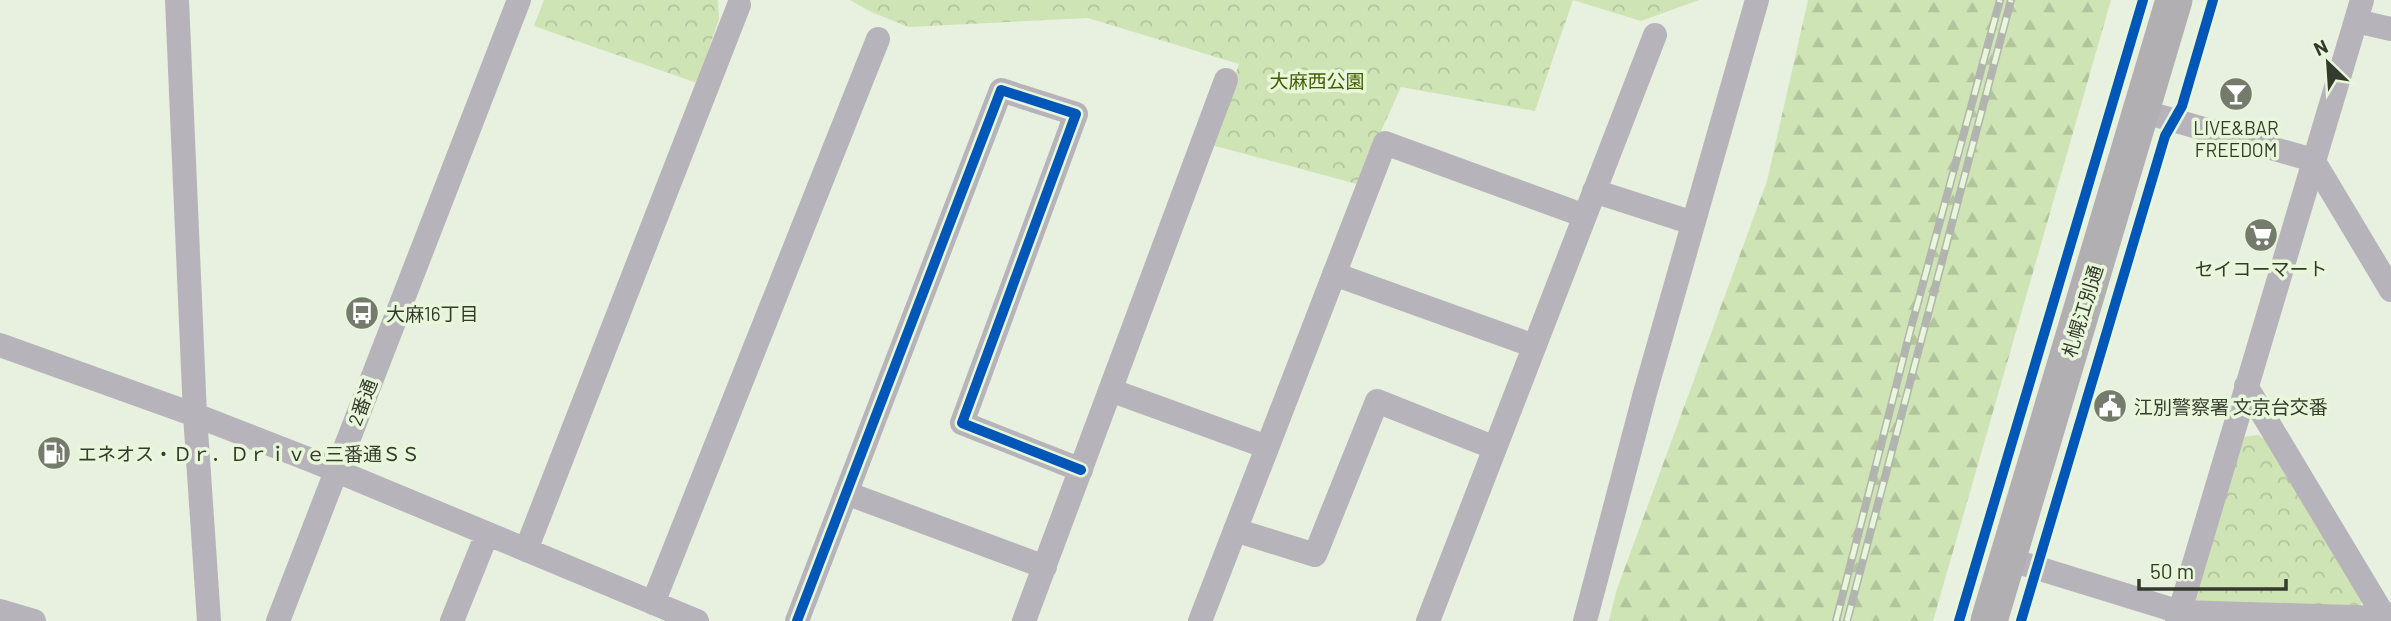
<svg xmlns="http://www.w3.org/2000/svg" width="2391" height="621" font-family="Barlow,'Noto Sans JP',sans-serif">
<defs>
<pattern id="forest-firs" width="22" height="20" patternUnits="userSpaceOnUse" patternTransform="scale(1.75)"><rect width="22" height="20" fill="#cfe4b4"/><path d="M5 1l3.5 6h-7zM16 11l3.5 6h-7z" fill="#b2c49b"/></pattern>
<pattern id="park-crowns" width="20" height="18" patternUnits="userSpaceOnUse" patternTransform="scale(1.75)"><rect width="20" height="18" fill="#cfe4b4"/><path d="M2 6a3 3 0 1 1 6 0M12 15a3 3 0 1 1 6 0" fill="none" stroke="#b2c49b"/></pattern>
</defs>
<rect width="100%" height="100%" fill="#e8f0df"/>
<path fill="url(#forest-firs)" d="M1808 0H2111L1933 621H1609L1616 592 1767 181Z"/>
<path fill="url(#park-crowns)" d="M544 0H718L719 19 697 83 534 26Z
M850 0H1699L1641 21 1573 0 1535 111 1401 87 1357 184 1212 145 1239 64 1088 18 909 27 871 12Z
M2259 435 2273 447 2362 597 2361 607 2195 604 2242 437Z"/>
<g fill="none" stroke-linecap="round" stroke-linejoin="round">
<path stroke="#b7b3ba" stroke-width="24" d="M177 0 195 415 209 621
M2356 21 2391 29
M2141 111 2313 160 2391 290
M1594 191 1693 223
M1334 274 1534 346
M0 345 195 415 308 459 697 621
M2246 386 2387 621
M1110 390 1267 447
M846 493 1045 567
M1235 530 1315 555 1377 401 1495 448
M526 550 739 5
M2008 559 2180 612 2385 618 2391 615
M653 603 878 39
M0 611 34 621
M278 621 519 0
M452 621 487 534
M797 621 1001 90 1076 114 962 423 1081 470
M1024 621 1226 80
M1200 621 1385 143 1585 216
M1428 621 1655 35
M1585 621 1645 393 1757 0
M2177 621 2362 0"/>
<path stroke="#b2afb3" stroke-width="37" d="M1989 621 2174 0"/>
<g stroke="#b1b4af" stroke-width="8">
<path id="rail" d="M1836 621 1912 324 2000 0
M1847 621 2011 0"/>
</g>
<use href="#rail" stroke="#e8f6d9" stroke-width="5" stroke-dasharray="16" stroke-linecap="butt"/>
<g stroke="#e8f6d9" stroke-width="15">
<path id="cycleway" d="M797 621 1001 90 1076 114 962 423 1081 470
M1959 621 2143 0
M2021 621 2165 136 2182 106 2213 0"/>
</g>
<use href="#cycleway" stroke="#0057b8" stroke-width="10"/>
</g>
<defs>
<g id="bar-disc" transform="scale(1.75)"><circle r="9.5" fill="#747a6c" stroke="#e8f6d9"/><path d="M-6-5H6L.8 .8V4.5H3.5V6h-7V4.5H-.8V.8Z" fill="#fff"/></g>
<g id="supermarket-disc" transform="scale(1.75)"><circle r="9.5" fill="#747a6c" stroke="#e8f6d9"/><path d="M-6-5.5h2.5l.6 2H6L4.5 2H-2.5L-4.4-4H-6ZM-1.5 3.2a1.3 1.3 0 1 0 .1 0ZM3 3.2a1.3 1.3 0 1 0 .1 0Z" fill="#fff"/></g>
<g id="bus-disc" transform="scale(1.75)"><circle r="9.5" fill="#747a6c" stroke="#e8f6d9"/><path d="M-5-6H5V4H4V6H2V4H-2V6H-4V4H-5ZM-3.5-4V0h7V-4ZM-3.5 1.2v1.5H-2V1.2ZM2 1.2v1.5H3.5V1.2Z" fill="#fff"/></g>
<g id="civic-disc" transform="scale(1.75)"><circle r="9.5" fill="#747a6c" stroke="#e8f6d9"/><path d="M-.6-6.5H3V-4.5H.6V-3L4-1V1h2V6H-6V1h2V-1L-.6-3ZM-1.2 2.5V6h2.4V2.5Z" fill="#fff"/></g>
<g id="fuel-disc" transform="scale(1.75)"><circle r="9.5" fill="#747a6c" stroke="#e8f6d9"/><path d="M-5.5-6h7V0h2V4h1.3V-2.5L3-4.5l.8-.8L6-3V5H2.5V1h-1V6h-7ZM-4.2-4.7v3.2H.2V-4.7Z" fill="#fff"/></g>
</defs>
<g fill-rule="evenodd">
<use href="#bar-disc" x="2236" y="94"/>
<use href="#supermarket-disc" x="2261" y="235"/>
<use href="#bus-disc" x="362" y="313"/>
<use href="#civic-disc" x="2110" y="406"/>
<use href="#fuel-disc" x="54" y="453"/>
</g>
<g text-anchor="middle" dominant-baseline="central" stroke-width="7" stroke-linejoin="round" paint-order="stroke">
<g font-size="19" fill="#425f00" stroke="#e8f6d9">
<text x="1317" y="80">大麻西公園</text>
</g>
<g font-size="19" fill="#353a2e" stroke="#e8f6d9" text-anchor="start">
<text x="2236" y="127" text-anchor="middle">LIVE&amp;BAR<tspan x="2236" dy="22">FREEDOM</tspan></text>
<text x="2261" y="268" text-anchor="middle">セイコーマート</text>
<text x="386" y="313">大麻16丁目</text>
<text x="2134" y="406">江別警察署 文京台交番</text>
<text x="78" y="453">エネオス・Ｄｒ．Ｄｒｉｖｅ三番通ＳＳ</text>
</g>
<g font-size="19" fill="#353a2e" stroke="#e8f6d9">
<text transform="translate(2082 311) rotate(-73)">札幌江別通</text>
<text transform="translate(362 402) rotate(-69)">2番通</text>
</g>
</g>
<g transform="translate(2328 63) rotate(335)" stroke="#e8f6d9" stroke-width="5" paint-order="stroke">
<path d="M0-5L12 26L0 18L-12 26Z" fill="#353a2e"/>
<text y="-10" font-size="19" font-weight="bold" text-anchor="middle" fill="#353a2e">N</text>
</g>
<path d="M2139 579v10h147v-10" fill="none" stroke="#353a2e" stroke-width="3.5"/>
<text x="2150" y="579" font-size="21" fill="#353a2e" stroke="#e8f6d9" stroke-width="5" paint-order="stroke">50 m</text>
</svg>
